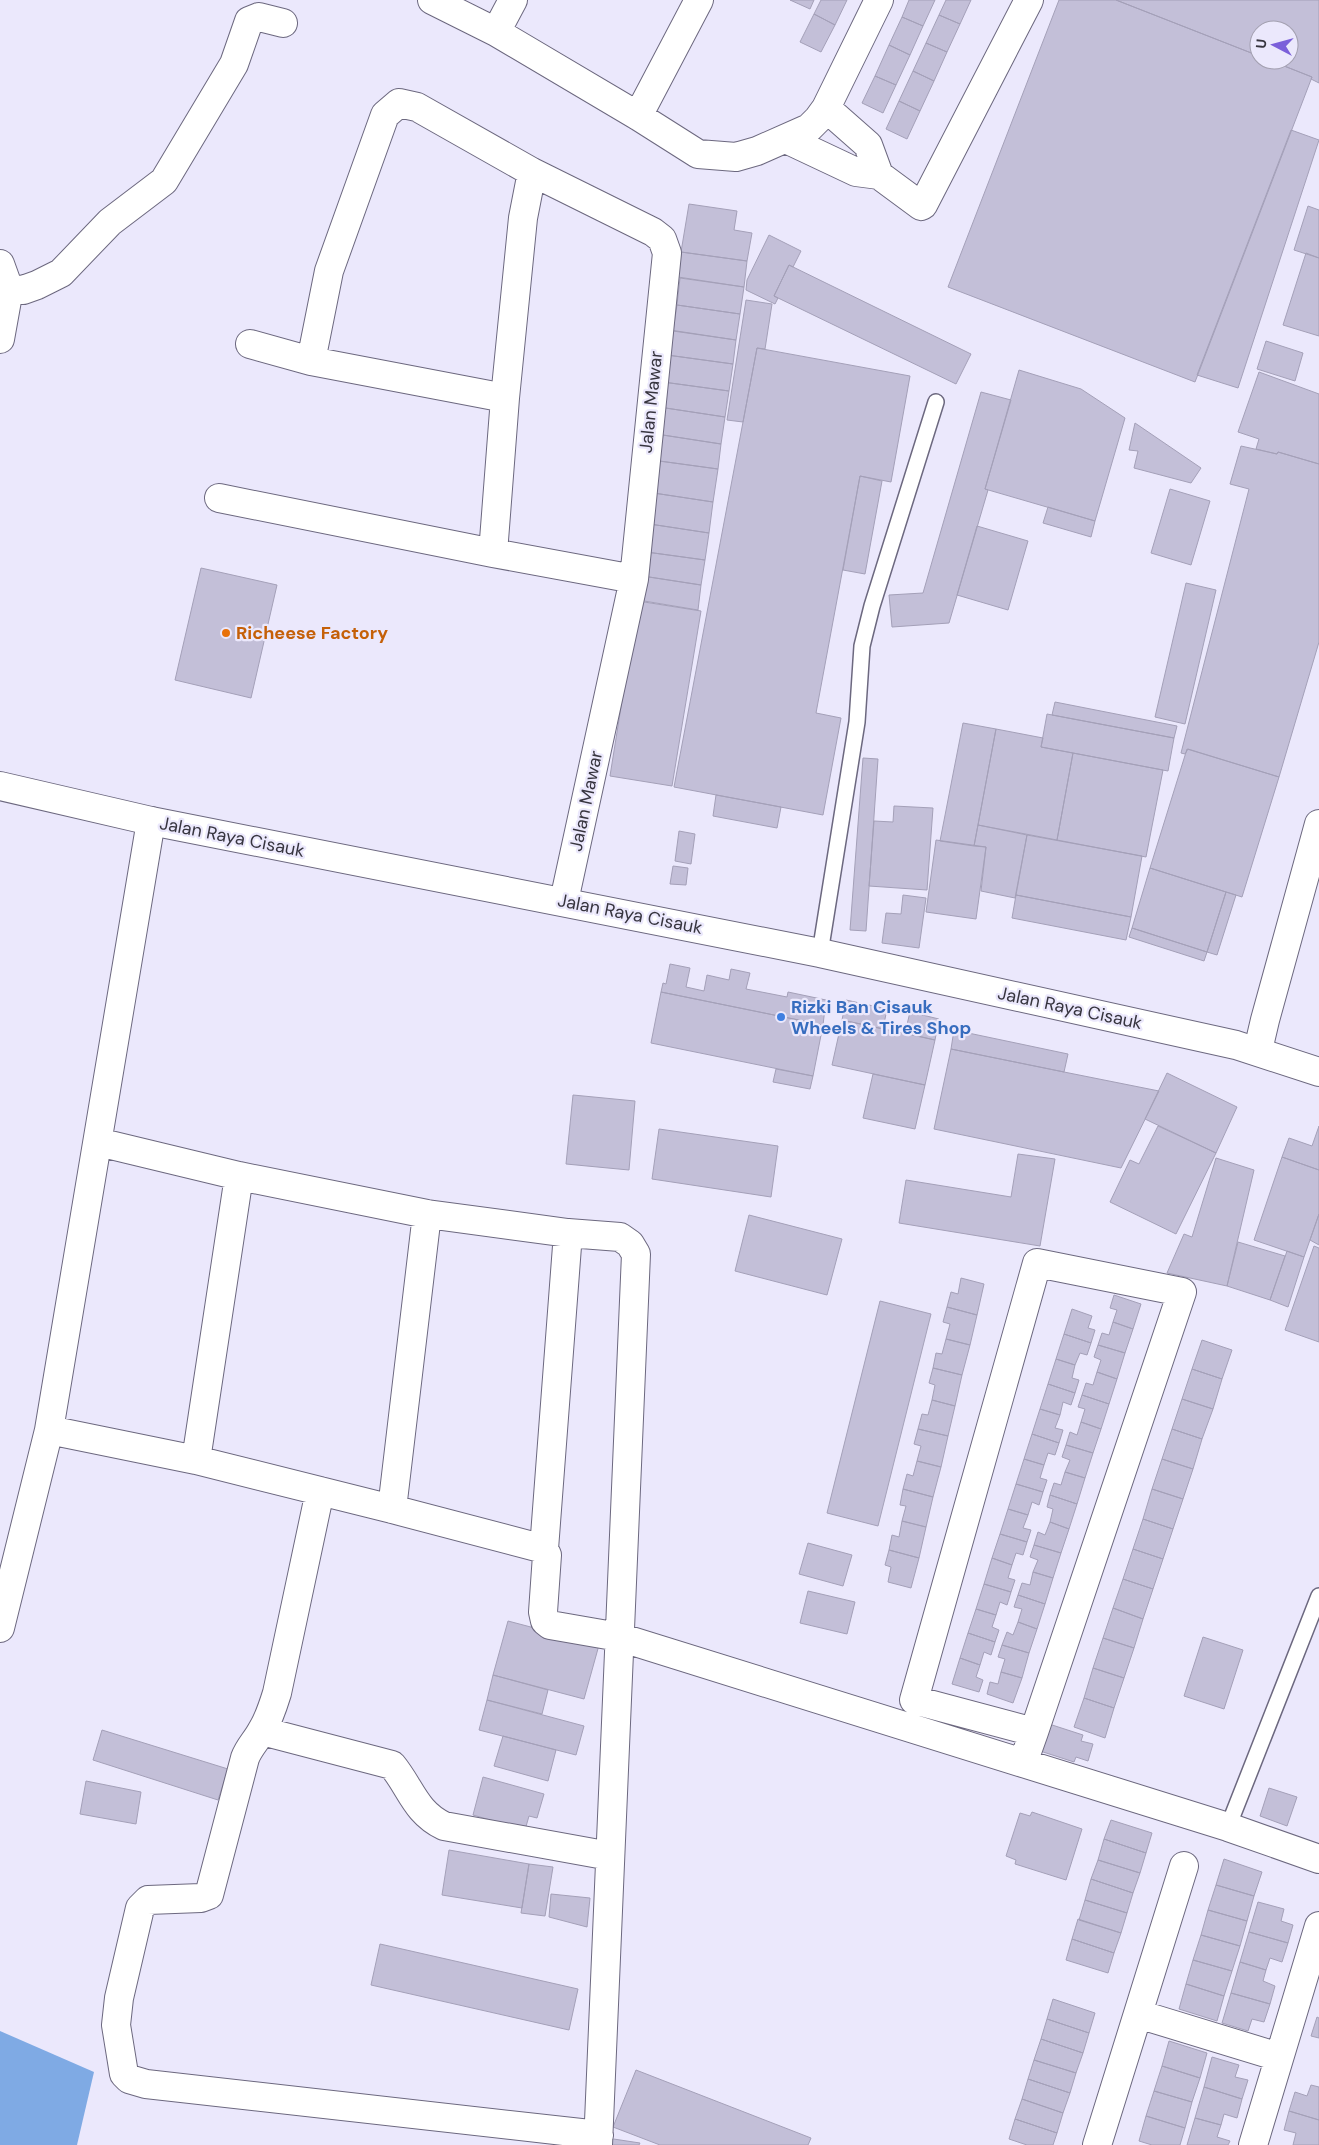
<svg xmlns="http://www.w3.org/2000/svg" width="1319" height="2145" font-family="'DM Sans',sans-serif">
<rect width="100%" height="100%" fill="#ebe8fc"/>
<path fill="#7faae4" d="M0 2031 94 2072 77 2145H0Z"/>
<path fill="#c3bfd8" stroke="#a4a0b8" d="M790 0H814L810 9Z
M821 0H847L835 25 814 14Z
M909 0H935L923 26 902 17Z
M946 0H971L960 24 939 15Z
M1059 0H1116L1259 56V60H1269L1312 77 1195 382 948 287Z
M1116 0H1319V83L1311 79 1312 77 1269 60H1289V30H1259V56Z
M814 14 835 25 821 52 800 42Z
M939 15 960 24 947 52 926 43Z
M902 17 923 26 910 55 889 45Z
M926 43 947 52 934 81 913 71Z
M889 45 910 55 896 85 875 76Z
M913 71 934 81 920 111 899 101Z
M875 76 896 85 883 113 862 103Z
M899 101 920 111 907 139 886 129Z
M1291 130 1319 140 1238 388 1197 375Z
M689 204 737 211 734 230 752 233 747 261 681 252Z
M1308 206 1319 210V258L1294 250Z
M769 235 801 251 793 267 789 265 774 296 778 298 775 304 746 290 747 280Z
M681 252 747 261 744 287 678 277Z
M1306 253 1319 258V336L1283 325Z
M789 265 971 354 956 384 774 296Z
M680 278 744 287 740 314 677 305Z
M746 300 772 304 765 349 757 348 743 422 727 420Z
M677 305 740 314 736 340 673 331Z
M670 330 736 340 733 364 667 355Z
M1266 341 1303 353 1295 381 1257 369Z
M757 348 910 376 891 482 860 476 816 713 841 718 823 815 674 787Z
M667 355 733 364 729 391 663 382Z
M1019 370 1081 389 1125 418 1095 521 985 489Z
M1259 372 1319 394V464L1278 452 1277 454 1256 449 1259 439 1238 432Z
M663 382 729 391 725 417 659 407Z
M981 392 1011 400 985 489 988 490 949 623 892 627 889 595 923 593Z
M659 407 725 417 721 444 656 434Z
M1135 423 1201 468 1191 483 1134 468 1138 451 1129 450Z
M663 435 721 444 718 469 652 460 654 442 662 443Z
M1241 446 1277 454 1278 452 1319 464V642L1279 777 1188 749 1185 754 1181 753 1249 489 1230 484Z
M652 460 718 469 713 502 647 492Z
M860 476 882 481 865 574 843 570Z
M1170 489 1210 501 1191 565 1151 553Z
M647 492 713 502 709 533 643 523Z
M1048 507 1095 521 1091 537 1043 523Z
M643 523 709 533 705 560 639 551Z
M977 526 1028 541 1008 610 957 595Z
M639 551 705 560 701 585 636 575Z
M201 568 277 585 251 698 175 680Z
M636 575 701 585 698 610 632 599Z
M1186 583 1216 590 1185 724 1155 717Z
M638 601 701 611 672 786 610 776Z
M1055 702 1177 726 1174 738 1052 715Z
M1047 714 1174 738 1168 771 1041 747Z
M963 723 996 729 974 846 940 841Z
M996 729 1043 738 1041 747 1073 753 1057 840 978 825Z
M1187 749 1279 777 1242 897 1150 868Z
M1073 753 1163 770 1146 857 1057 840Z
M863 758 878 759 866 931 850 930Z
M716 795 781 807 777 828 713 816Z
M894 806 933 808 927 890 869 886 874 821 893 822Z
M978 825 1027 835 1015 898 981 891 986 847 974 846Z
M679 831 695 834 691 864 675 861Z
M1027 835 1142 856 1131 917 1016 895Z
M936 840 986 847 976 919 926 912Z
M673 866 688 868 686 885 670 884Z
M1150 868 1226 892 1207 952 1132 928Z
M1226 892 1236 895 1217 955 1207 952Z
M903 895 926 898 919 948 882 943 886 913 901 914Z
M1016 895 1131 917 1126 940 1012 918Z
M1132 928 1207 952 1204 961 1129 937Z
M670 964 690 968 686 987 704 991 707 975 729 980 731 969 750 973 746 989 787 997 788 992 826 1000 823 1025 661 992 663 983 666 984Z
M661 992 823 1025 813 1076 651 1043Z
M846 1000 887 1009 883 1029 842 1020Z
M910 1012 939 1019 935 1040 905 1033Z
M842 1020 935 1040 925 1085 832 1065Z
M954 1030 1068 1054 1064 1072 951 1049Z
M951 1049 1064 1072 1159 1091 1121 1168 934 1129Z
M776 1069 813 1076 810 1089 773 1082Z
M1167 1073 1237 1107 1216 1153 1145 1119Z
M873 1074 925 1085 915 1129 863 1118Z
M573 1095 635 1101 629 1170 566 1164Z
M1158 1126 1216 1153 1176 1234 1110 1202 1130 1160 1139 1164Z
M1319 1126V1170L1282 1157 1289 1138 1312 1146Z
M659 1129 778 1146 771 1197 652 1179Z
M1018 1154 1055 1159 1040 1246 899 1223 906 1180 1011 1197Z
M1282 1157 1319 1170V1214L1304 1257 1254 1240Z
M1216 1158 1254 1170 1227 1286 1167 1273 1184 1234 1192 1237Z
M1319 1214V1245L1310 1240Z
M749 1215 842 1239 827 1295 735 1271Z
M1238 1242 1285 1256 1270 1300 1227 1286Z
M1314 1246 1319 1248V1342L1285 1330Z
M1287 1251 1304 1257 1288 1307 1270 1300Z
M961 1278 984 1284 977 1315 947 1307 951 1292 958 1294Z
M1114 1295 1141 1304 1133 1329 1113 1322 1117 1310 1110 1308Z
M880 1301 931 1314 878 1526 827 1513Z
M947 1307 977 1315 970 1345 946 1339 950 1324 943 1322Z
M1072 1309 1092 1316 1088 1328 1095 1330 1091 1343 1064 1334Z
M1113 1322 1133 1329 1125 1353 1098 1345 1102 1333 1109 1335Z
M1064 1334 1091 1343 1087 1355 1080 1353 1075 1365 1056 1359Z
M946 1339 970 1345 962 1375 933 1368 936 1353 942 1354Z
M1202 1340 1232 1350 1222 1379 1192 1369Z
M1098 1345 1125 1353 1117 1379 1097 1372 1101 1360 1094 1357Z
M1056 1359 1075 1365 1072 1378 1079 1380 1075 1393 1048 1384Z
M933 1368 962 1375 955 1406 932 1400 935 1385 929 1383Z
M1192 1369 1222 1379 1213 1409 1182 1399Z
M1097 1372 1117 1379 1109 1404 1082 1395 1086 1383 1093 1385Z
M1048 1384 1075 1393 1071 1405 1063 1402 1060 1415 1040 1409Z
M1082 1395 1109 1404 1101 1429 1081 1422 1085 1409 1078 1407Z
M1182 1399 1213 1409 1202 1439 1172 1429Z
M932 1400 955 1406 948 1436 918 1429 922 1414 928 1415Z
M1040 1409 1060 1415 1055 1428 1063 1430 1059 1443 1032 1434Z
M1081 1422 1101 1429 1093 1453 1066 1445 1070 1432 1077 1435Z
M918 1429 948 1436 941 1467 917 1461 921 1446 914 1444Z
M1172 1429 1202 1439 1193 1469 1162 1459Z
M1032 1434 1059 1443 1055 1455 1048 1453 1044 1465 1024 1459Z
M1066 1445 1093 1453 1085 1478 1065 1472 1070 1460 1062 1457Z
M1024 1459 1044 1465 1040 1478 1047 1480 1043 1492 1016 1484Z
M1162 1459 1193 1469 1183 1499 1152 1489Z
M917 1461 941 1467 933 1497 903 1489 907 1474 913 1476Z
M1065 1472 1085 1478 1077 1504 1050 1495 1054 1483 1061 1485Z
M1016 1484 1043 1492 1039 1505 1032 1502 1028 1515 1008 1509Z
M903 1489 933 1497 926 1527 902 1521 906 1506 900 1505Z
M1152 1489 1183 1499 1173 1529 1143 1519Z
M1050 1495 1077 1504 1069 1529 1050 1522 1053 1509 1047 1507Z
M1008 1509 1028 1515 1023 1528 1031 1530 1027 1542 1000 1534Z
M1143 1519 1173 1529 1163 1559 1133 1549Z
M902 1521 926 1527 919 1558 889 1550 892 1535 899 1537Z
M1050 1522 1069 1529 1061 1553 1034 1545 1038 1532 1045 1535Z
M1000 1534 1027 1542 1023 1555 1016 1553 1012 1565 992 1558Z
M808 1543 852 1555 843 1586 799 1574Z
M1034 1545 1061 1553 1053 1578 1033 1572 1038 1560 1030 1557Z
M1133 1549 1163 1559 1153 1589 1123 1579Z
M889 1550 919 1558 911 1588 888 1582 891 1567 885 1565Z
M992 1558 1012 1565 1008 1578 1015 1580 1011 1592 984 1584Z
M1033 1572 1053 1578 1045 1604 1018 1595 1022 1583 1030 1585Z
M1123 1579 1153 1589 1143 1619 1113 1608Z
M984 1584 1011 1592 1007 1605 1000 1602 996 1615 976 1609Z
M808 1591 855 1602 847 1634 800 1623Z
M1018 1595 1045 1604 1037 1629 1018 1622 1022 1609 1014 1607Z
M1113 1608 1143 1619 1134 1648 1103 1638Z
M976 1609 996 1615 992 1627 999 1630 995 1642 968 1633Z
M508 1621 599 1645 584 1699 493 1675Z
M1018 1622 1037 1629 1029 1653 1002 1645 1007 1632 1013 1635Z
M968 1633 995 1642 991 1655 984 1652 980 1665 960 1658Z
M1203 1637 1243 1650 1224 1709 1184 1696Z
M1103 1638 1134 1648 1124 1678 1093 1668Z
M1002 1645 1029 1653 1022 1678 1001 1672 1005 1659 998 1657Z
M960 1658 980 1665 976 1677 983 1680 979 1692 952 1684Z
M1093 1668 1124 1678 1114 1708 1084 1698Z
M1001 1672 1022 1678 1013 1703 987 1694 990 1682 998 1684Z
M493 1675 548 1690 542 1714 487 1700Z
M1084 1698 1114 1708 1105 1738 1074 1727Z
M487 1700 584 1726 576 1755 479 1730Z
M1046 1723 1083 1735 1081 1741 1093 1744 1088 1761 1076 1757 1074 1762 1037 1750Z
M102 1730 228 1769 218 1800 93 1760Z
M503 1736 556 1750 548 1781 494 1766Z
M483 1777 544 1794 537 1818 529 1816 525 1830 473 1815Z
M86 1781 141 1792 136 1824 80 1814Z
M1269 1788 1297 1797 1287 1826 1260 1816Z
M1032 1812 1082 1829 1066 1880 1015 1864 1016 1860 1006 1856 1020 1813 1030 1816Z
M1111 1820 1152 1833 1146 1853 1104 1839Z
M1104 1839 1146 1853 1140 1873 1098 1860Z
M449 1850 529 1864 522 1908 442 1895Z
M1224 1859 1262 1872 1254 1896 1216 1885Z
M1098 1860 1140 1873 1133 1893 1091 1879Z
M529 1864 553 1867 545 1916 521 1913Z
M1091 1879 1133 1893 1127 1913 1085 1900Z
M1216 1885 1254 1896 1247 1921 1208 1910Z
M551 1894 590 1898 587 1927 549 1917Z
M1085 1900 1127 1913 1121 1933 1079 1920Z
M1258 1902 1284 1909 1281 1921 1293 1925 1288 1943 1249 1932Z
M1208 1910 1247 1921 1240 1946 1201 1935Z
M1078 1919 1121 1933 1114 1953 1072 1939Z
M1249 1932 1288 1943 1282 1962 1270 1958 1266 1970 1240 1962Z
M1201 1935 1240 1946 1232 1971 1193 1960Z
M1072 1939 1114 1953 1108 1973 1066 1960Z
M380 1944 578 1989 569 2030 371 1985Z
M1193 1960 1232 1971 1224 1996 1186 1984Z
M1240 1962 1266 1970 1263 1981 1275 1986 1270 2004 1231 1993Z
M1186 1984 1224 1996 1217 2021 1179 2009Z
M1231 1993 1270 2004 1264 2022 1252 2019 1248 2031 1222 2023Z
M1053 1999 1095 2013 1089 2033 1047 2019Z
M1317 2017 1319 2018V2038L1311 2036Z
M1047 2019 1089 2033 1083 2053 1041 2039Z
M1041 2039 1083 2053 1076 2073 1034 2060Z
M1169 2041 1207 2053 1200 2078 1162 2066Z
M1212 2057 1239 2065 1235 2077 1248 2080 1242 2099 1204 2087Z
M1034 2060 1076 2073 1070 2093 1028 2079Z
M1162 2066 1200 2078 1192 2102 1154 2091Z
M636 2070 811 2138 808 2145H660L613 2127Z
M1028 2079 1070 2093 1063 2113 1022 2099Z
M1311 2085 1319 2087V2120L1289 2111 1295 2092 1307 2096Z
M1204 2087 1242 2099 1237 2118 1224 2114 1221 2125 1195 2118Z
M1154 2091 1192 2102 1185 2128 1146 2116Z
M1022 2099 1063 2113 1057 2133 1015 2119Z
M1289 2111 1319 2120V2145H1293L1296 2133 1284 2130Z
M1146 2116 1185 2128 1180 2145H1152L1139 2141Z
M1195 2118 1221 2125 1217 2137 1230 2141 1228 2145H1187Z
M1015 2119 1057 2133 1053 2145H1027L1009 2139Z
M607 2138 640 2143 639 2145H606Z"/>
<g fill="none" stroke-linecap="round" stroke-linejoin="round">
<g stroke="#6c687f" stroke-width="18">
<path id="lane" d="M820 953 857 722 862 646 872 606 936 402
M1228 1827 1319 1596"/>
</g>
<g stroke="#6c687f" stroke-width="30">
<path id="street" d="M432 0 496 32 638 116 698 154 736 157 757 151 809 128 818 119 826 108 879 0
M496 32 513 0
M826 108 868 145 879 175
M638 116 699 0
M786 139 856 172 879 175 921 206 923 205 1029 0
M0 264 9 289 0 339
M9 289 23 290 37 285 61 273 110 222 164 181 234 64 249 21 259 17 283 23
M250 344 311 361
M505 398 311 361 329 271 385 115 399 103 417 107 532 172 653 232 662 239 667 253 634 579 564 901
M219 498 493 553 634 579
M493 553 505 398 523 218 532 172
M98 1142 239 1176 427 1214 568 1233 620 1237 630 1244 636 1254 598 2145
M568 1233 544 1549 547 1555 543 1612 545 1621 550 1625 619 1637 1228 1827 1319 1859
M49 1430 196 1460 392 1509 544 1549
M196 1460 239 1176
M320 1491 277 1693C273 1706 269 1719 262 1730 257 1740 249 1747 245 1758L209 1895 201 1898 148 1900 140 1908 119 1998 116 2025 124 2074 129 2079 146 2084 599 2135
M392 1509 427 1214
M0 1628 49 1430 151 821
M262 1731 392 1765C411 1788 415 1812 444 1826L610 1856
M1023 1763 1034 1732 1182 1292 1037 1263 914 1700 1034 1732
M1138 2014 1279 2057
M1097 2145 1184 1866
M1253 2145 1319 1926"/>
</g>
<g stroke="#6c687f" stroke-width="30">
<path id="secondary" d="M1258 1050 1265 1020 1319 824"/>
</g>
<g stroke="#6c687f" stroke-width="30">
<path id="primary" d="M0 786 151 821 820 953 1236 1045 1319 1072"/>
</g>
<use href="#lane" stroke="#fff" stroke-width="15"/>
<use href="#street" stroke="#fff" stroke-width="28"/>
<use href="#secondary" stroke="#fff" stroke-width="28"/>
<use href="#primary" stroke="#fff" stroke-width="28"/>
</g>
<circle fill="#e8710a" stroke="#ebe8fc" stroke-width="2" cx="226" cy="633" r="5"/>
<circle fill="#3f7fe0" stroke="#ebe8fc" stroke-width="2" cx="781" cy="1017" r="5"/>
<g text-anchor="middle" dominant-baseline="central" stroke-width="4.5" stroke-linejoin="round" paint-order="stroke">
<g font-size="18" fill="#37353f" stroke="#ebe8fc">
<text transform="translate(651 402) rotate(-84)">Jalan Mawar</text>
<text transform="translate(586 801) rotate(-78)">Jalan Mawar</text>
<text transform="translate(232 837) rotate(11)">Jalan Raya Cisauk</text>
<text transform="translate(630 914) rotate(11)">Jalan Raya Cisauk</text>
<text transform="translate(1070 1008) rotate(12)">Jalan Raya Cisauk</text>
</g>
<g font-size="18" font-weight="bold" fill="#c56008" stroke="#ebe8fc" text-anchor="start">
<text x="236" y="633">Richeese Factory</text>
</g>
<g font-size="18" font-weight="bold" fill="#366cbe" stroke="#ebe8fc" text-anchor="start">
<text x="791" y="1007">Rizki Ban Cisauk<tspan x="791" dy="21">Wheels &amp; Tires Shop</tspan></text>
</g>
</g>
<g transform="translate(1274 45) rotate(276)"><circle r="24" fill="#ebe8fc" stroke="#a3a0b0"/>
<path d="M0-4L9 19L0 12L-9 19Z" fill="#7b5fda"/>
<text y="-8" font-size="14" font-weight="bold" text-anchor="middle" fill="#37353f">U</text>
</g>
</svg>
